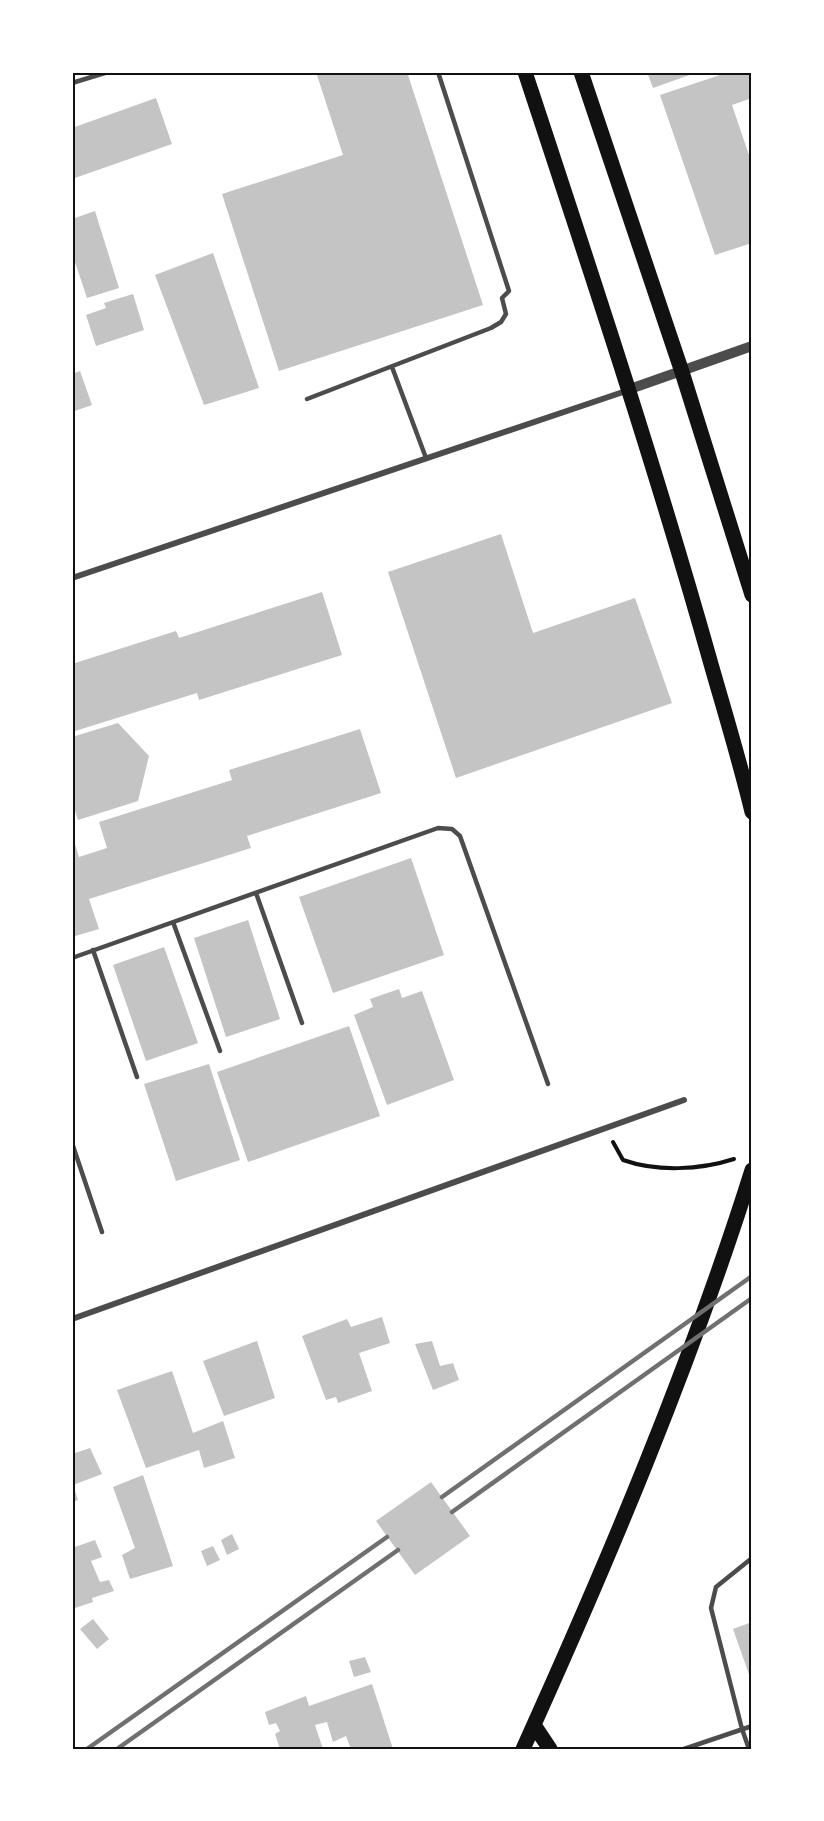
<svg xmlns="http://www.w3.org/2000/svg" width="824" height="1821" font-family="Overpass,sans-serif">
<rect width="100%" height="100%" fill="#fff"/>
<path fill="#c4c4c4" d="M316 72H407L483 305 279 371 222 194 343 155Z
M647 72H698L653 88Z
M729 72H752V98L732 105 752 164V243L715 255 660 95Z
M156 98 172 144 72 179V128Z
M95 211 119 288 87 298 72 253V219Z
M213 253 259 388 204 405 155 275Z
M133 294 144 330 96 346 86 315 106 308 104 303Z
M80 371 92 405 72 412V374Z
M501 534 533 633 635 598 672 703 456 778 388 572Z
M322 592 342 655 199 700 197 693 72 732V664L176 631 179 638Z
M118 723 149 756 138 801 78 820 72 801V737Z
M360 729 381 793 247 836 251 848 89 899 99 929 72 937V835L79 857 107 848 99 822 232 780 229 770Z
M411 858 444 955 333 993 299 897Z
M248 920 280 1019 226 1037 194 938Z
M164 947 198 1043 146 1061 113 965Z
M399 989 402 998 422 991 454 1080 387 1105 354 1015 373 1007 370 999Z
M349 1026 380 1116 248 1162 217 1072Z
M209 1064 240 1160 176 1181 144 1084Z
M382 1317 390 1343 359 1353 372 1391 338 1403 336 1397 326 1400 302 1336 347 1319 351 1327Z
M257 1341 275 1398 224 1416 203 1361Z
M432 1341 440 1366 453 1363 459 1380 433 1390 415 1344Z
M172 1371 193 1433 223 1421 235 1458 204 1468 199 1450 146 1468 117 1390Z
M90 1448 102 1474 73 1485 78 1500 72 1502V1454Z
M143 1475 173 1566 130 1579 122 1555 135 1548 113 1487Z
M431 1482 470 1536 415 1575 376 1521Z
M232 1534 239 1549 227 1555 221 1540Z
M95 1540 102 1557 91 1561 100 1582 109 1580 114 1591 92 1598 93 1602 72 1609V1548Z
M213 1546 220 1560 207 1566 201 1551Z
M93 1619 109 1639 97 1649 80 1629Z
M752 1622V1683L733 1629Z
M365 1657 371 1672 354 1677 349 1661Z
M372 1684 393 1749H351L346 1736 333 1742 327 1722 315 1725 323 1749H280L275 1734 280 1731 276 1723 269 1725 265 1712 306 1696 309 1706Z"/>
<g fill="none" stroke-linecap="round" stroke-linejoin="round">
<path stroke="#111" stroke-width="4" d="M613 1142 623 1160C657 1172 700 1170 734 1159"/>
<path stroke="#4c4c4c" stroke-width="4.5" d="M72 83 108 72
M392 367 426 458
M307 399 491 328 501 322 506 314 502 298 509 291 438 72
M256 893 302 1023
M173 922 220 1051
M93 950 137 1077
M72 958 438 828 452 829 460 836 548 1084
M72 1143 102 1232
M684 1749 752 1726
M749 1749 742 1729 711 1608 716 1587 752 1558"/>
<path stroke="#4c4c4c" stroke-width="6" d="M72 578 629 390
M72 1319 684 1100"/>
<path stroke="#4c4c4c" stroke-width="10" d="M630 389 752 346"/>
<path stroke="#111" stroke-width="15" d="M525 72C590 269 655 465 711 664 725 713 740 762 752 812
M581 72 682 372 752 595
M534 1725 550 1749
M523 1749C608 1561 690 1367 752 1170"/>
<path stroke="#707070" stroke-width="4.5" d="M442 1497 752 1276
M452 1512 752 1298
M87 1749 387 1537
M117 1749 398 1550"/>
</g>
<rect width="824" height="1821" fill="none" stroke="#ffffff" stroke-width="147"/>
<rect x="74" y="74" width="676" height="1674" fill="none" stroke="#111" stroke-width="2"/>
</svg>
